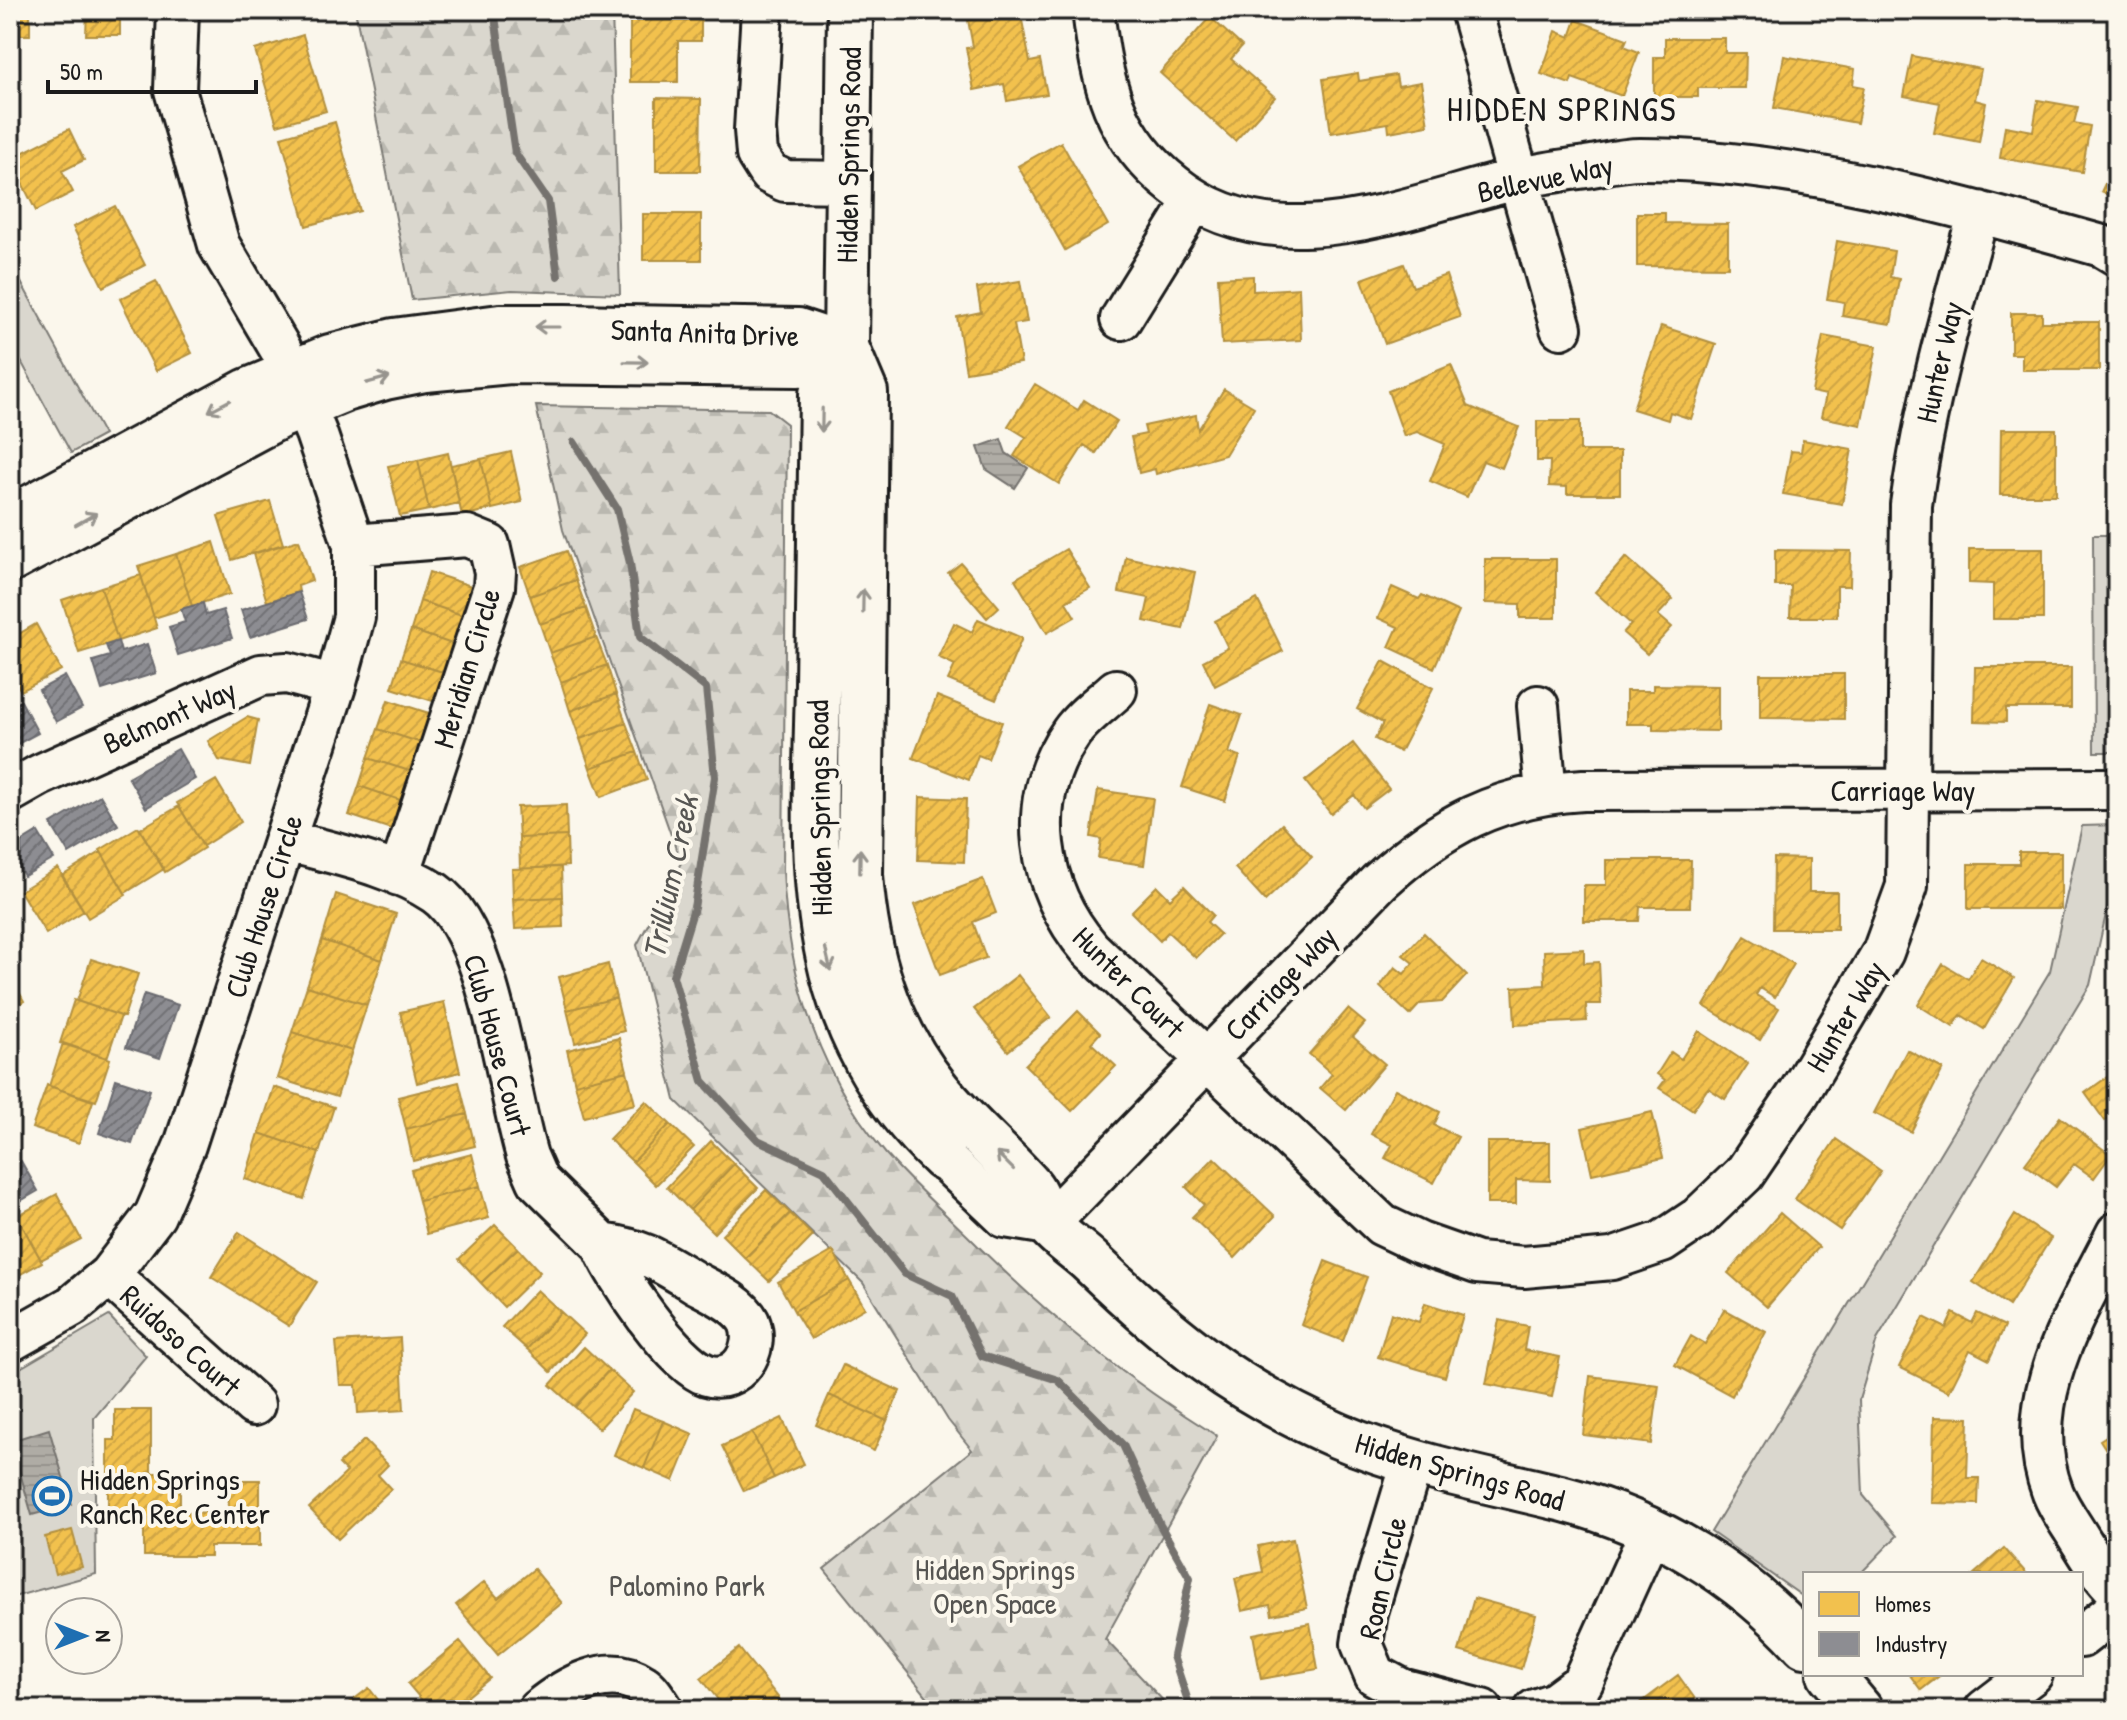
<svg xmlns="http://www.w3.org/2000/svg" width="2127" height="1720" font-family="'Patrick Hand',sans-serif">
<defs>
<pattern id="forest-firs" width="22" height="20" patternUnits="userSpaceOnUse" patternTransform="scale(2)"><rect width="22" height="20" fill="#dad7ce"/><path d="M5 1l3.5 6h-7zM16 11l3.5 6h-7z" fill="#bab8b0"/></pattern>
<pattern id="water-rules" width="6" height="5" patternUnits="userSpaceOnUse" patternTransform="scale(2)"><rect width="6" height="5" fill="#afaca5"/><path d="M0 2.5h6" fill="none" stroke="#96938d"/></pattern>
<pattern id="homes-hatch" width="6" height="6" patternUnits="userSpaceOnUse" patternTransform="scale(2)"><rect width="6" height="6" fill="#f2c14e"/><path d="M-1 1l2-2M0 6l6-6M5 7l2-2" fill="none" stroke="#cfa544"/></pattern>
<pattern id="industry-hatch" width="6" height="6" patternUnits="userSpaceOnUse" patternTransform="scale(2)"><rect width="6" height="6" fill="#8d8d92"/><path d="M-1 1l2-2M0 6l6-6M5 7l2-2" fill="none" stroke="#727276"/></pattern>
</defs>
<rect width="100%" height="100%" fill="#fbf7ec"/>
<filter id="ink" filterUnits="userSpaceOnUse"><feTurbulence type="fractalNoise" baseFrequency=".0125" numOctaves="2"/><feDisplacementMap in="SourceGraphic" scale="16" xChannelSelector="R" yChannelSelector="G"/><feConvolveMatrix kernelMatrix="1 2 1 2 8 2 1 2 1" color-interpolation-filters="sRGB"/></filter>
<g filter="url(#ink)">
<path fill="#dad7ce" stroke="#7b7a75" stroke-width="2" d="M10 262 104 435 71 453 10 341Z
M2093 535H2117V752H2094Z
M2117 825V865L2090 985 1877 1340 1859 1400 1863 1495 1897 1536 1860 1574H1805V1598L1711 1532 2050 971 2082 826Z
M109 1316 146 1356 94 1418 96 1574 10 1598V1374Z"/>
<path fill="url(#forest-firs)" stroke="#7b7a75" stroke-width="2" d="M355 10H612L620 294 512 290 412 300Z
M536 406 769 410 787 424 783 869C787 974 817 1073 886 1154 915 1187 949 1217 980 1248 1057 1323 1126 1379 1217 1436L1105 1639 1172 1710H938L824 1569 972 1450 948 1420 863 1283 675 1100 637 945 681 863 563 530Z"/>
<path fill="url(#water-rules)" stroke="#74726e" stroke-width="2" d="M1001 439 1006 453 1028 468 1015 488 986 469 978 447Z
M49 1429 71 1504 32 1515 11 1441Z"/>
<path fill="url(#homes-hatch)" stroke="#b2903f" stroke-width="2" d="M10 10H30V35H10Z
M87 10H120V35H86Z
M1020 10 1030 62 1040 60 1047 94 1007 101 1004 84 974 90 966 48 973 47 968 20Z
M630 12 701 13V41H678V82H630Z
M1210 17 1242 46 1231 59 1275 97 1235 141 1160 73Z
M1576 20 1627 39 1624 46 1639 52 1622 96 1572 78 1570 84 1541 74 1556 31 1570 37Z
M303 35 326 111 277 125 255 50Z
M1665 38H1725V53H1746L1745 88H1698V97H1654V57H1665Z
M1784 56 1855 69 1853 85 1864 87 1857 123 1774 108Z
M1912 56 1981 69 1975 100 1986 103 1979 142 1934 133 1940 103 1904 96Z
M1358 73 1359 81 1396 75 1398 86 1421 82 1428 125 1389 132 1388 123 1331 133 1323 79Z
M656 98 701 99 700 171H656Z
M2038 100 2078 107 2074 123 2090 126 2082 172 2000 158 2005 126 2033 131Z
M335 122 360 211 306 226 281 137Z
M69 129 84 160 62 171 73 192 36 211 10 159Z
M1061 142 1108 225 1065 250 1018 166Z
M2117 158V199L2101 192Z
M115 206 145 265 103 287 73 227Z
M1637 213H1665V223L1728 224V267L1637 266Z
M643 214H701V260H643Z
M1837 241 1894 251 1890 277 1899 279 1891 324 1842 316 1844 302 1827 299Z
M1404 264 1413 287 1446 275 1460 317 1385 344 1362 279Z
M1253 276V291L1299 288 1301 340 1222 344 1218 278Z
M156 281 192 353 156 371 120 299Z
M1020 281 1027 322 1014 324 1021 363 966 372 957 317 981 312 977 288Z
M2011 313H2042V322H2099V370H2022V354H2011Z
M1661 326 1716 344 1691 419 1670 412 1668 420 1633 409Z
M1823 336 1877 346 1861 425 1821 417 1826 395 1812 392Z
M1451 365 1468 406 1519 427 1502 468 1483 461 1467 497 1430 481 1445 444 1417 432 1404 436 1388 391Z
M1035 384 1078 410 1084 400 1117 421 1096 453 1084 445 1059 484 1014 456 1026 437 1008 426Z
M1224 389 1254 407 1225 455 1156 474 1155 469 1139 473 1131 437 1146 434 1144 426 1196 415 1198 430Z
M1537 421H1580V451H1620V494H1567V487L1549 486 1550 461H1537Z
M2001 429H2056V495H2000Z
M1803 440 1852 449 1842 504 1783 494 1791 451 1801 452Z
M511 452 522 502 492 509 481 459Z
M448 453 459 503 429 510 418 460Z
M481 459 492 509 462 516 451 465Z
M418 460 429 510 400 516 388 466Z
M270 501 283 544 232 560 218 516Z
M299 540 312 581 298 586 299 592 267 602 253 554Z
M214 542 230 594 192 606 176 554Z
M1066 549 1090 588 1066 602 1075 617 1047 633 1015 579Z
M1969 549H2043V619H1993V584L1969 583Z
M1775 550 1851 551 1850 586H1837V617H1790L1791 586H1775Z
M566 551 576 580 530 596 520 567Z
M176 554 192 606 154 618 138 566Z
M1126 557 1195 572 1183 629 1144 621 1149 598 1119 592Z
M1626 557 1673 599 1658 615 1672 627 1647 654 1623 633 1631 624 1595 592Z
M1485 559H1556V618H1520V604L1485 603Z
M961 563 999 607 987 618 948 573Z
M429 572 477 588 468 617 420 601Z
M141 575 157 628 118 641 101 587Z
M576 580 586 608 540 624 530 596Z
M101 587 118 641 79 653 62 600Z
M1392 587 1419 599 1422 595 1459 612 1434 668 1389 647 1398 627 1378 618Z
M1257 599 1283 651 1215 686 1203 661 1228 648 1215 621Z
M420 601 468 617 458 646 411 630Z
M586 608 596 637 550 653 540 624Z
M978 619 1022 638 996 700 948 680 955 665 938 657 954 623 972 632Z
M36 624 61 670 21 691 10 671V639Z
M411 630 458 646 449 674 401 659Z
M596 637 607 665 561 682 550 653Z
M401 659 449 674 439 703 392 688Z
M1383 661 1433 688 1400 752 1375 739 1383 723 1357 709Z
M607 665 616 694 570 711 561 682Z
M1975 667H2071V708H2006V722L1974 721Z
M1760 674H1844V719L1760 718Z
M1653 685 1718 686V731L1653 730V724H1626V691H1653Z
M616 694 626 723 580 739 570 711Z
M937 696 1002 722 988 759 978 755 969 780 913 758Z
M388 700 435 715 425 744 378 729Z
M1210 704 1242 715 1229 753 1240 756 1225 801 1182 787Z
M247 717 258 720 250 766 219 760 208 741Z
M626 723 637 752 590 768 580 739Z
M378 729 425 744 416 773 368 758Z
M1353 743 1389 789 1364 808 1354 795 1331 814 1305 781Z
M637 752 647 780 601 797 590 768Z
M368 758 416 773 406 802 359 786Z
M216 780 241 822 203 846 177 803Z
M359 786 406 802 397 831 349 815Z
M1098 790 1153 798 1144 865 1098 858 1101 839 1091 837Z
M920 797 966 799 964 862 918 860Z
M566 805 567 836 519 838 517 807Z
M179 806 204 848 165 872 140 829Z
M1282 824 1312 857 1265 901 1235 868Z
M138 827 164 869 125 893 100 850Z
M567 836 568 866 520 869 519 838Z
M101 852 126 895 88 918 62 876Z
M2019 852H2061V909H1968V864H2019Z
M1774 858 1809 859V892H1837V929H1773Z
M1606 860H1691L1690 907H1640L1639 921H1584V885H1606Z
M561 867 562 897 513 899 512 869Z
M58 868 84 911 46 934 20 891Z
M983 879 996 913 973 922 986 958 940 975 914 905Z
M1157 886 1170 899 1184 886 1213 915 1207 922 1220 934 1196 958 1168 932 1160 941 1131 912Z
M336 894 396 914 382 960 322 940Z
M562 897 563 927 515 929 513 899Z
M1424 933 1467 975 1442 1002 1420 1004 1410 1015 1380 987 1395 967 1404 974 1413 963 1403 955Z
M1745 936 1794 964 1775 997 1760 988 1756 995 1779 1008 1760 1040 1704 1006Z
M322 940 382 960 367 1005 307 986Z
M1584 949V963L1599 962 1601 1004H1586L1587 1021 1515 1025 1513 987 1545 985 1544 951Z
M1981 958 2014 978 1984 1029 1961 1015 1953 1027 1918 1005 1943 964 1968 979Z
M91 959 138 974 124 1017 77 1001Z
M608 964 616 998 567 1010 559 977Z
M10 975 24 1001 10 1009Z
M1018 975 1051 1017 1008 1051 974 1009Z
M307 986 367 1005 352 1051 292 1032Z
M616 998 624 1031 575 1043 567 1010Z
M74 1000 121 1016 107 1058 60 1043Z
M444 1002 460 1072 417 1083 400 1012Z
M1348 1009 1365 1023 1353 1037 1385 1064 1346 1110 1320 1088 1332 1074 1309 1054Z
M1078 1011 1100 1033 1091 1043 1116 1066 1072 1111 1025 1065Z
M1699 1031 1748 1064 1725 1099 1708 1088 1693 1110 1659 1088 1665 1080 1657 1074 1671 1052 1681 1059Z
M292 1032 352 1051 337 1097 277 1078Z
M619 1038 627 1071 575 1084 567 1050Z
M63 1043 110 1059 96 1101 49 1086Z
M1907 1050 1943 1069 1911 1132 1874 1113Z
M2117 1070V1113L2105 1121 2085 1093Z
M627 1071 635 1104 584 1117 575 1084Z
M459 1082 467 1114 406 1129 398 1097Z
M47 1085 93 1101 79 1143 32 1128Z
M274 1087 334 1107 319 1153 259 1133Z
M1395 1089 1440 1112 1434 1125 1458 1137 1434 1183 1385 1158 1392 1145 1371 1134Z
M646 1101 670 1124 633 1162 609 1139Z
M1652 1112 1663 1158 1592 1174 1582 1128Z
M467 1114 475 1146 413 1161 406 1129Z
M2060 1117 2111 1155 2094 1178 2074 1164 2056 1187 2025 1164Z
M670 1124 694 1147 656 1185 633 1162Z
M259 1133 319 1153 304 1199 245 1179Z
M1836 1139 1881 1171 1840 1230 1795 1199Z
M711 1141 734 1164 690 1210 667 1187Z
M1487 1142H1550V1181L1516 1180V1204H1487Z
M472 1154 480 1186 419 1201 411 1170Z
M1214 1158 1275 1216 1235 1258 1192 1217 1204 1205 1186 1187Z
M734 1164 758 1188 714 1233 690 1210Z
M480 1186 489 1218 427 1234 419 1201Z
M766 1190 790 1213 745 1258 722 1235Z
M57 1194 81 1239 41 1260 17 1216Z
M790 1213 813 1236 769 1281 745 1258Z
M1780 1213 1819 1247 1767 1307 1728 1273Z
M2015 1215 2051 1238 2009 1306 1973 1282Z
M18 1218 42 1262 10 1280V1223Z
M495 1225 518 1248 481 1283 459 1259Z
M239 1232 317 1282 289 1326 211 1277Z
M518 1248 540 1272 504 1307 481 1283Z
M833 1251 849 1280 794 1311 778 1282Z
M1325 1261 1367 1277 1343 1341 1301 1325Z
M849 1280 865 1308 811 1339 794 1311Z
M537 1290 561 1312 527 1349 502 1327Z
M1425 1303 1463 1315 1445 1377 1378 1357 1391 1313 1419 1322Z
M1724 1309 1766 1332 1732 1396 1675 1365 1691 1336 1705 1344Z
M561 1312 585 1334 551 1372 527 1349Z
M1953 1313 1972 1323 1977 1313 2005 1326 1989 1360 1970 1350 1949 1392 1899 1367 1924 1317 1946 1328Z
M1499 1320 1528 1326 1524 1350 1560 1357 1552 1397 1486 1384Z
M400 1338 404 1410 358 1413 356 1385H340L336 1342Z
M584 1347 609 1370 575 1407 550 1385Z
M843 1365 900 1391 887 1421 829 1395Z
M609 1370 633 1392 599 1429 575 1407Z
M1590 1376 1659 1385 1651 1444 1583 1435Z
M829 1395 887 1421 874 1451 816 1425Z
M633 1409 663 1421 644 1468 614 1455Z
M115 1410H151V1473H180V1513L229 1512 228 1480H260V1546H210V1556H144V1517H108V1489H137V1476H108V1440H115Z
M1934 1417 1969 1418 1967 1478H1979L1978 1504 1932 1503Z
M782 1418 804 1464 774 1478 752 1432Z
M663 1421 693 1434 674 1481 644 1468Z
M2117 1429V1467L2100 1440Z
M752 1432 774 1478 744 1491 722 1446Z
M364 1440 388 1465 378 1475 391 1489 338 1539 309 1508 347 1472 339 1464Z
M72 1530 82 1567 55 1574 45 1537Z
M1293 1539 1307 1608 1272 1615 1270 1605 1242 1611 1235 1578 1263 1572 1258 1546Z
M2004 1548 2027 1574H1974Z
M534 1569 562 1603 498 1655 456 1605 484 1582 498 1598Z
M1474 1598 1536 1615 1521 1669 1459 1651Z
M1310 1623 1318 1669 1261 1679 1253 1634Z
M460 1641 490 1678 451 1710H430L408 1684Z
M739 1648 788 1710H726L701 1678Z
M1909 1674H1942L1921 1690Z
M1678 1675 1703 1710H1631Z
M369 1688 386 1710H340Z"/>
<path fill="url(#industry-hatch)" stroke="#6b6b6f" stroke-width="2" d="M299 592 308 619 250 637 241 610Z
M203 603 206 615 223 610 232 638 178 655 169 627 185 622 181 609Z
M118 641 121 652 147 644 156 673 102 690 93 661 110 656 106 645Z
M65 676 82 708 56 722 39 690Z
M21 701 38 733 10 748V707Z
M178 749 195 779 146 808 128 777Z
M100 795 118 825 69 854 51 824Z
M38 832 54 859 24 876 10 849Z
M144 994 178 1005 160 1058 126 1047Z
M116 1079 150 1090 132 1144 99 1133Z
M21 1161 38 1191 10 1207V1167Z"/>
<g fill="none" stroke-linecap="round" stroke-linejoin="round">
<path stroke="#74726e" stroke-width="8" d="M494 10 515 153 548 201 558 276
M574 442 617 509 630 563 640 637 706 688 715 777 694 908 673 976 703 1081 758 1140 824 1171 905 1274 952 1296 982 1356 1058 1380 1123 1445 1160 1525 1190 1578 1173 1656 1191 1710"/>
<g stroke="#1c1c1c" stroke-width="46">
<path id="minor" d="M762 10 755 130 757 154 769 173 785 181 848 182
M1093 10C1102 84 1113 137 1174 185 1277 268 1409 204 1521 178 1542 173 1565 170 1586 167 1604 164 1622 159 1640 159 1791 159 1957 205 2102 246L2117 255
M1471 10 1561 328
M1121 319 1194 201
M354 545 467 536 489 545 495 572 494 587 399 875
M1116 690C1102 703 1082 717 1071 733 1023 802 1038 888 1090 949L1382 1225 1420 1243 1477 1263 1524 1267 1612 1259 1662 1242 1698 1218 1744 1174 1799 1093 1883 952 1907 886 1911 505C1925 404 1952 309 1979 212
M1538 706 1546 793
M10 792 40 775 261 675 287 673 335 686
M285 840C334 854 393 865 435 893 491 931 507 1091 527 1156L538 1181 602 1244
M943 1158 1005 1217 1048 1224 1379 882C1442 825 1497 795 1583 790L2117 789
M2117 1233C2077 1313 2017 1401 2053 1493 2058 1506 2067 1519 2074 1530 2088 1552 2099 1573 2117 1590
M602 1244C645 1250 659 1261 696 1283 713 1292 740 1304 749 1322 760 1349 738 1385 707 1375 675 1365 614 1275 602 1244Z
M109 1275 254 1405
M10 1341 72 1306 109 1275 155 1215 185 1145 335 686 354 617V545L316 433 281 350 219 245 175 90 178 10
M1412 1463 1367 1612 1362 1644 1375 1675 1401 1689 1482 1710
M2081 1637 2117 1609
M538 1710C565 1688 608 1661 643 1685 651 1690 658 1703 663 1710
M1535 1710 1555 1703 1582 1683 1651 1531
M1985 1710 2032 1674"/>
</g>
<g stroke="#1c1c1c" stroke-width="50">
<path id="major" d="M850 10 846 347 822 394C821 491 819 588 818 685 814 866 799 1022 943 1158
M846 347 865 392 860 875C866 954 887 1027 938 1090 966 1124 999 1152 1028 1184 1039 1195 1039 1212 1048 1224 1059 1238 1079 1250 1092 1263 1171 1339 1237 1392 1339 1436 1412 1467 1488 1480 1564 1499 1656 1523 1741 1574 1805 1645
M10 519 248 391 330 357 394 341 500 327H566L798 331 846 347
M10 560 277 417 345 389 385 377 425 369 510 361 798 364 846 347
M1830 1674 1860 1710"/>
</g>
<use href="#minor" stroke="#fbf7ec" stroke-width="40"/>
<use href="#major" stroke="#fbf7ec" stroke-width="44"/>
</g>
<defs><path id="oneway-shaft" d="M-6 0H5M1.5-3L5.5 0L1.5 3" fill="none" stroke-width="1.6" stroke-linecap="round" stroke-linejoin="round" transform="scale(2)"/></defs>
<g stroke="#97948e">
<use href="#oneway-shaft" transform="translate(547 327) rotate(180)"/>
<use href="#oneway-shaft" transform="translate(636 362) rotate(1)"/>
<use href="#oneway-shaft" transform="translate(378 380) rotate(-15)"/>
<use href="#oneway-shaft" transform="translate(219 406) rotate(152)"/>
<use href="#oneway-shaft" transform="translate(822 420) rotate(91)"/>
<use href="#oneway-shaft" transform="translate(86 519) rotate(-29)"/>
<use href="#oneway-shaft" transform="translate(863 601) rotate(-89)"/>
<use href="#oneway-shaft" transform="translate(860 861) rotate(-89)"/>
<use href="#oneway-shaft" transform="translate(828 959) rotate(77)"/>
<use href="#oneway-shaft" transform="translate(1005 1161) rotate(-135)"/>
</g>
</g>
<defs>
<g id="stadium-ring" transform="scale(2)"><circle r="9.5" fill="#fbf7ec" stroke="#1f6fb2" stroke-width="1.5"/><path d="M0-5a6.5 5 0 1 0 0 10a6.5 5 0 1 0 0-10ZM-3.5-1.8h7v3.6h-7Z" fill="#1f6fb2"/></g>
</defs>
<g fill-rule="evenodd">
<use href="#stadium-ring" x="52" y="1496"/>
</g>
<g text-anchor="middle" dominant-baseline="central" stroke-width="8" stroke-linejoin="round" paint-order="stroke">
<g font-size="30" fill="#1c1c1c" stroke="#fbf7ec">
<text transform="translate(848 155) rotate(-89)">Hidden Springs Road</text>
<text transform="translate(1545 178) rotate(-12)">Bellevue Way</text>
<text transform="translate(705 332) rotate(2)">Santa Anita Drive</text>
<text transform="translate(1939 362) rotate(-77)">Hunter Way</text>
<text transform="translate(466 668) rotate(-73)">Meridian Circle</text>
<text transform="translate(169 716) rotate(-24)">Belmont Way</text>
<text x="1903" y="790">Carriage Way</text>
<text transform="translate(819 808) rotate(-91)">Hidden Springs Road</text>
<text transform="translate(263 906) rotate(-72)">Club House Circle</text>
<text transform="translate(1129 982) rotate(45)">Hunter Court</text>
<text transform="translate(1280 983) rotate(-46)">Carriage Way</text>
<text transform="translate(1845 1016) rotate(-59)">Hunter Way</text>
<text transform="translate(498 1045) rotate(75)">Club House Court</text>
<text transform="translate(181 1340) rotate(42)">Ruidoso Court</text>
<text transform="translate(1460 1471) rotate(16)">Hidden Springs Road</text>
<text transform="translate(1382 1578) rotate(-77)">Roan Circle</text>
</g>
<g font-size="30" fill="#1c1c1c" stroke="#fbf7ec" text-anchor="start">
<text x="80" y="1479">Hidden Springs<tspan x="80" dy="34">Ranch Rec Center</tspan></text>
</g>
<g font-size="30" fill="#555451" stroke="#fbf7ec">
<text x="995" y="1569">Hidden Springs<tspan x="995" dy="34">Open Space</tspan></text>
<text x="687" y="1585">Palomino Park</text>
</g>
<g font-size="32" font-style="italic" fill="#575653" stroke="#fbf7ec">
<text transform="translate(670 877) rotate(-78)">Trillium Creek</text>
</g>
<g font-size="34" letter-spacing="2" fill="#1c1c1c" stroke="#fbf7ec">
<text x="1562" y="109">HIDDEN SPRINGS</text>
</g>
</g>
<rect width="2127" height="1720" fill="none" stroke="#fbf7ec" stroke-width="40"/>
<rect x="20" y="20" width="2087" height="1680" fill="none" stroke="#1c1c1c" stroke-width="3" filter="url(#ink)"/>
<rect x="1803" y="1572" width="280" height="104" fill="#fbf7ec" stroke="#a29f99" stroke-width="2"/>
<rect x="1819" y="1592" width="40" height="24" fill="#f2c14e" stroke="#a29f99" stroke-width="2"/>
<text x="1875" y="1612" font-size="24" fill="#1c1c1c">Homes</text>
<rect x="1819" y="1632" width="40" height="24" fill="#8d8d92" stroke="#a29f99" stroke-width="2"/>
<text x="1875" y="1652" font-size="24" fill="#1c1c1c">Industry</text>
<g transform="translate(84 1636) rotate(90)"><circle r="38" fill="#fbf7ec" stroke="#a29f99" stroke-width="2"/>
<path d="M0-6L14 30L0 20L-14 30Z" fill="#1f6fb2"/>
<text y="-12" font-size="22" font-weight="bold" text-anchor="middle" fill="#1c1c1c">N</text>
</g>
<path d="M48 80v12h208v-12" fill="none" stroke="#1c1c1c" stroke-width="4"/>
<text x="60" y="80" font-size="24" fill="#1c1c1c" stroke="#fbf7ec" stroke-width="6" paint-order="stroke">50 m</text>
</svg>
